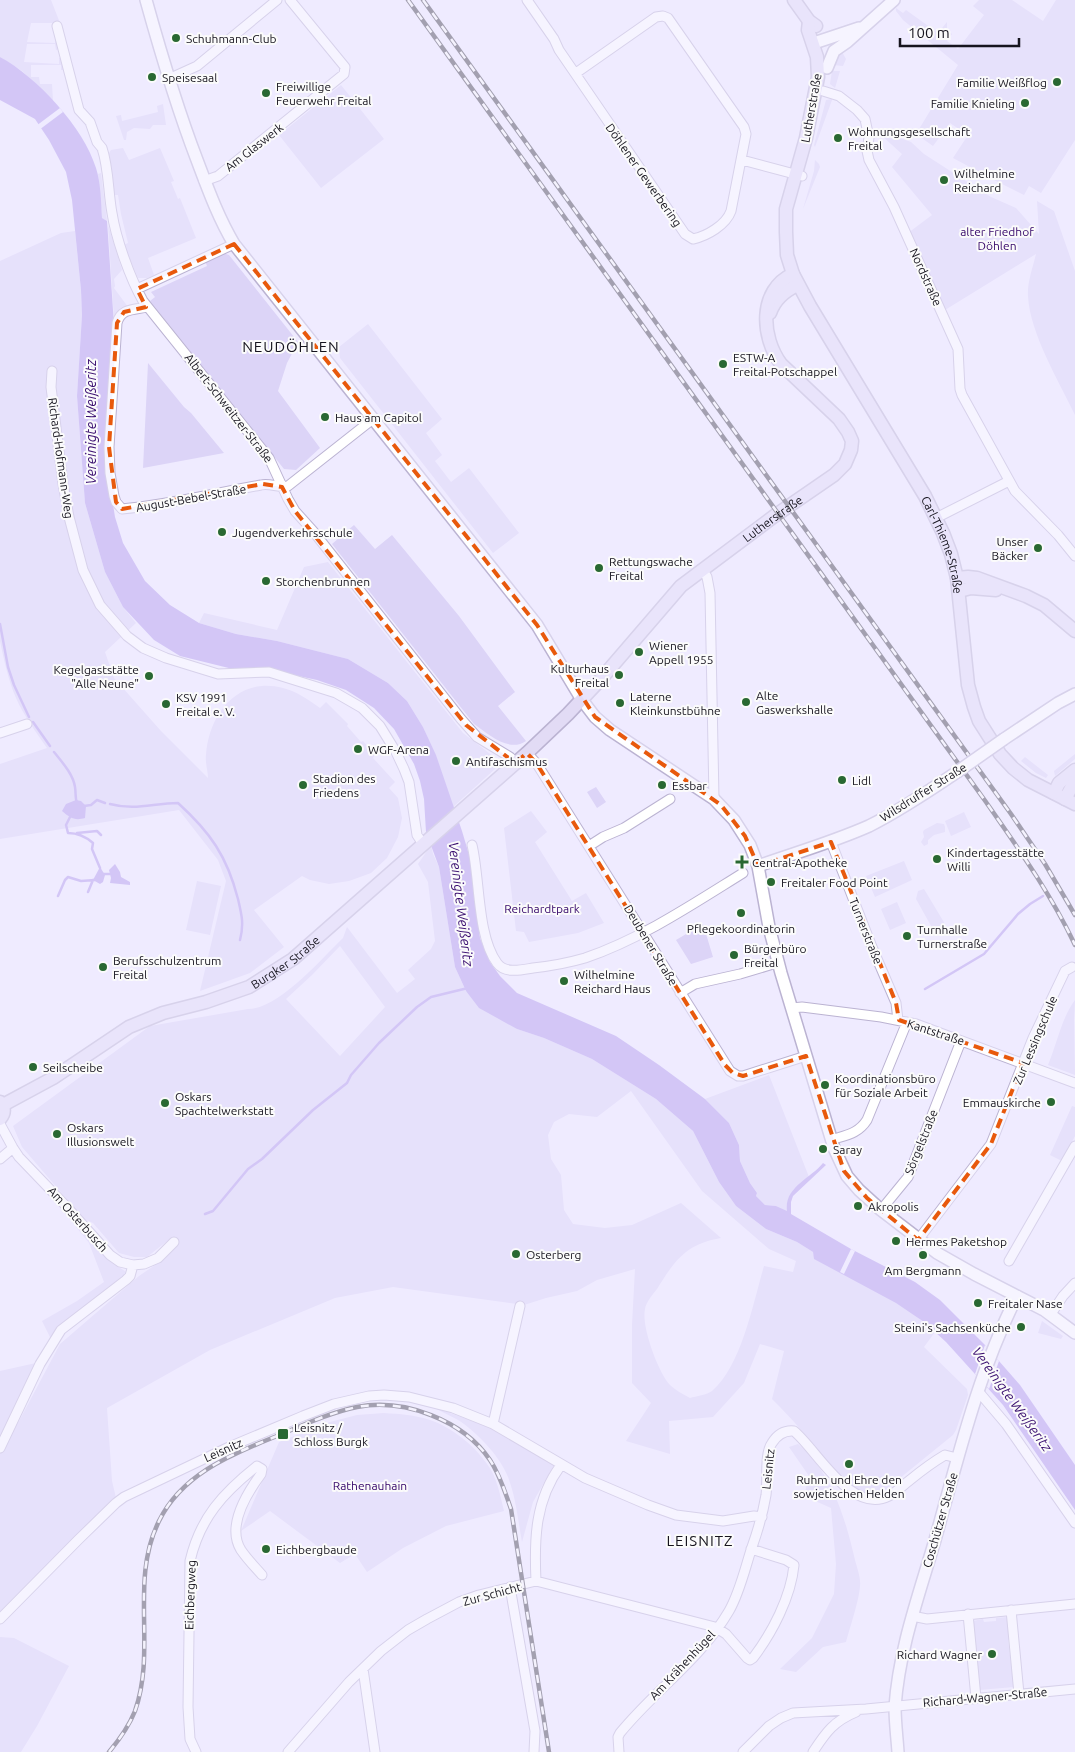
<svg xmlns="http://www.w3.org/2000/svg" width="1075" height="1752" font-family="Ubuntu,sans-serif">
<rect width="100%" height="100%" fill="#efebff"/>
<path fill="#dcd4f7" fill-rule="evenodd" d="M0 0H51L60 23H31L27 42 55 43 56 37 59 49 56 50 55 44H27L24 62 59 64V58H61L65 70H61V65H31V77H39L40 84H52L53 101 22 71 0 57Z
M979 0H1012L1043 21 1056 0H1075V140L1041 193 1029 186 1024 195 992 179 993 173 987 171 983 174 953 158 968 135 950 123 933 146 916 134 958 65 903 20 896 11V8L903 13 906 10 938 33 947 22V30L952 34 947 41 958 49 984 15 973 6Z
M841 50 846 59 843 66 833 65Z
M832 71H840L835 88 830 84Z
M341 85 384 139 321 188 279 135Z
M832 99V100L815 147 814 145 826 100Z
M163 104 166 125H153L150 129 134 128 127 132 126 140H124L116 116 121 115 122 121 158 112 157 106Z
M885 131 889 134 911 142 924 154 955 174 991 197 1016 208 1039 234 1037 201 1054 211 1075 271V415C1059 381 1030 334 1028 296 1027 283 1033 267 1036 254L945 310 908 233 932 215 892 167 902 154 881 135Z
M123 148 129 160 160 148 174 181 171 182 178 199 180 198 196 238 148 258 154 275 147 278H138L124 245 128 243 121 214 118 195H113L109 153 111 150Z
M815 160 819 164 820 167 803 209 814 171Z
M101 173 107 221 102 218 98 174Z
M108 225 122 270 114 279 115 286 114 288 128 307 114 319Z
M75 231 81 290 82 315 77 396 85 503 105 572 123 607 136 623 105 652 114 678 161 731 208 778C208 771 205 763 206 755 209 714 238 676 283 688 296 691 309 700 320 708L326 702 348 724 347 726 361 742 363 741 375 755 373 758 395 782 389 788 398 798 402 818 398 837 387 858 371 873 349 881 329 884 310 880 302 876 254 910 284 947 250 973 200 991 226 881 218 860 179 810 0 839V764L47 748C36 732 24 716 16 698 8 679 4 660 0 641V261L61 233Z
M223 253 229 255 298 342 287 363 278 391 320 448 296 470 284 469 150 301 155 297 151 292 207 266 205 261Z
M368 324 442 419 426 433 442 455 435 461 451 482 469 468 519 533 493 553 340 358 339 347Z
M148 363 184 407 191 413 224 453 143 468Z
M354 525 375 549 392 535 459 616 515 692 498 706 526 741C509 753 488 734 474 724L332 544Z
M328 562 463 733 498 760 497 765 495 769 453 807 436 756 423 727 407 701 388 683 348 659 277 641 236 634 199 623 204 613 277 630 304 567Z
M1075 754V759L1055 776 1054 771Z
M1025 757 1048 775 1046 778 1036 773 1021 761Z
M596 787 606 802 597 808 587 792Z
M531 811 547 832 535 842 572 901 586 893 604 923 578 933 529 942 524 932 516 931 504 828Z
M964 812 971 827 951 836 945 821Z
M937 823 944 824 945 827V832L934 835 928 840V844L924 846 921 842 924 837 923 832 924 830Z
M431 845 433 854 439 867 455 967 466 991 517 1029 544 1038 592 1059 656 1099 693 1131 719 1182 736 1206 766 1229 797 1242 813 1252 815 1259C856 1280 901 1300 935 1332L924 1347 967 1389 968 1395 956 1430 953 1435 884 1491C852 1505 818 1450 801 1430 792 1419 782 1409 772 1399L784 1351 760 1344 744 1383 713 1417 669 1421 670 1454 626 1441 651 1403 632 1383V1325L635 1269 597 1280 577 1291 546 1298 524 1305 393 1287 335 1298 210 1350 107 1408 112 1481 116 1498 58 1554 0 1613V1371L36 1363 24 1387 18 1423 60 1344 139 1276 161 1261 177 1246 171 1238 147 1257H134L119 1253 93 1223 84 1219 22 1147 13 1126 150 1026 248 1009C279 1009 321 959 343 938L347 927 397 993 415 979 408 970 431 949 435 941 428 882 418 864ZM340 946 385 1007 340 1056 286 999 312 975ZM631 1091 702 1191 769 1249 796 1261 793 1272 764 1266C753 1303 742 1365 712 1391 707 1395 696 1396 690 1398 683 1394 675 1390 670 1385 658 1372 641 1326 645 1309 646 1302 653 1294 657 1289 675 1260 686 1244 721 1238L681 1203 632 1225 605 1228 573 1224 564 1210 561 1175 551 1159 548 1135 554 1122 569 1114 597 1117Z
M904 861 912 880 875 897 866 876Z
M197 881 221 886 210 935 186 930Z
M924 889 945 924 944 929 935 933 916 899 918 891Z
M897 902 906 923 890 930 881 909Z
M703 924 713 957 691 964 676 940Z
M1075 1000 1074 1020 1075 1075 1048 1065C1057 1044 1061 1019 1075 1000Z
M769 1075 809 1177C792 1190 789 1190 788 1212L776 1206 765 1205 756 1196 757 1193 750 1183 740 1161 739 1145 729 1123 705 1099Z
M1072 1106 1075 1107V1136L1062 1161 1050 1155Z
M65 1211 112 1263 125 1271 126 1277 51 1339 42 1321 77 1301 104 1282 89 1243 64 1212Z
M1042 1321 1063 1336 1061 1339 1038 1333Z
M433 1407 492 1428 554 1465 533 1502 522 1542C518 1520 516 1498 508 1477 500 1457 481 1437 464 1424 455 1417 443 1413 433 1407Z
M384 1413C399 1414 415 1415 430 1420 451 1427 474 1445 487 1464 497 1477 500 1495 504 1511L446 1526 403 1548 367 1572 355 1554 340 1563 270 1511 241 1531 279 1442 330 1422 357 1415Z
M798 1444C832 1473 845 1517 855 1560 857 1568 861 1578 860 1586 859 1601 850 1627 846 1642L823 1647 796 1672 780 1669 812 1638 834 1594 836 1564 831 1508 804 1496 809 1476 789 1447Z
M1008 1617 1010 1639 1008 1640 1014 1687 979 1690 977 1666H978L973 1621 983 1619 984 1622 996 1621V1618Z
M0 1637 14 1638 69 1666 37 1726 21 1752H0Z"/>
<path fill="#b19aec" d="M0 57C37 77 84 128 96 168 101 184 101 202 102 218L107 221 114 325 108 473 115 517 123 543 145 581 170 605 199 623 236 634 277 641 348 659 388 683 407 701 423 727 436 755 462 831 470 858 480 938 490 962 500 976 517 993 616 1036 659 1065 705 1099 729 1123 739 1145 740 1161 750 1183 757 1193 756 1196 765 1205 776 1206 787 1211C784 1187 810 1179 823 1163L826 1165 793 1196 791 1202V1214L851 1249 915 1282 940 1300 985 1345 1020 1385 1075 1465V1510L1003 1405 946 1342 924 1322 896 1303 814 1259 813 1252 797 1242 766 1229 736 1206 719 1182 693 1131 656 1099 592 1059 544 1038 517 1029 479 1008 466 991 455 967 439 867 426 832 424 799 420 781 414 764 394 729 374 708 346 690 317 680 289 674 249 673 180 656 154 640 123 607 105 572 85 503 77 396 82 315 81 290 72 200 66 172 49 140 35 119 0 100Z
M76 800 81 801 86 806 85 818C75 821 70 818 62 811L66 804Z
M115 864 120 872 121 877 130 882V885L110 883 111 878 109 870Z
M100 867 105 875 103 882 100 884 93 880Z"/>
<path fill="#efebff" d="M60 108 63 112 39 130 36 126Z
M851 1249 855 1251 844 1274 840 1272Z
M985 1345 999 1361 989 1389 975 1374Z"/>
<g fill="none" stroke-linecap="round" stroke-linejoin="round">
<path stroke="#b19aec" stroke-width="2.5" d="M0 624 8 667 14 685 29 717
M33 722 50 746
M54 752C62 762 73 774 75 787 76 793 75 798 77 803
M110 804C136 811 153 803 178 803 210 832 227 856 238 899 242 916 244 924 240 940
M84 806 91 805 97 800 105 803
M70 817 66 825 68 833C78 833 85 836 93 843L92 849 100 868
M77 833 97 831 101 835
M101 874H110
M88 892 93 880
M58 896 65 880 68 877 81 881 95 880
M925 989 984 954 1018 914 1030 904 1043 896
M205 1214 213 1211 248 1169 262 1159 313 1110 347 1083 351 1075 379 1043 417 1007 431 997 468 988"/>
<g stroke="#bbb3d2" stroke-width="11">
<path id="minor" d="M527 0 554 39 559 50 685 234 693 239C707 236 726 225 731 211L746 134 744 127 668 18 663 16 656 17 576 73
M57 26 79 110 90 122 97 142 102 148C109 169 108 192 112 213 116 239 130 278 143 301L269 458 288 499 295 511 313 531 461 719 477 737 510 757 515 763
M167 78 175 76 197 66 277 0
M823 91 839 96 857 110 865 119 869 138 867 151 869 160 894 207 958 349 960 389 962 395 1015 491 1058 535 1075 556
M742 160 802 176
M204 181 218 176 344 74 345 67 290 0
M137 289 234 244
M147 307C134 310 121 308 117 323L109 447 110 473 114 496 116 502 122 509C169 505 215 493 261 485 270 483 279 488 288 486L373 419
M52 371 51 387 63 484 69 517 83 570 100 605 127 636 143 648 166 658 218 674 269 672 336 693 362 708 380 726 396 752 404 769 409 782 417 835 423 844
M936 518 1009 481
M702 569 707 577 710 593 714 799
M0 733 27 724
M527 753 537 764 730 1071 738 1076H743L806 1056
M831 842 872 947 896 1003 898 1020
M472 845C480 878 477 936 497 963 505 974 521 970 533 968 551 966 568 963 585 958 641 939 693 904 743 873
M589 846 603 837 624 828 670 799
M680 993 695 984 740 974 770 965
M792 1008 802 1007 881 1017 916 1024 1075 1083
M0 1124 13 1148 19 1157 66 1206 110 1255 120 1262 133 1265 144 1264 158 1258 174 1242
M831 1140C846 1135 858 1134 867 1120L907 1022
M0 1159 13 1148
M881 1210 908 1177 961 1041
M918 1240 991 1144 1033 1038 1065 971 1072 967
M1009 1261 1075 1146
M1051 1314 1063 1296 1075 1283
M978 1391 1006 1424 1075 1523
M493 1424 520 1306
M0 1448 40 1364 61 1330 126 1280 130 1276 133 1265
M536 1581C534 1539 535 1500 561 1465
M510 1587 535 1731 534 1752
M1011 1610 1019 1694
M968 1614 976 1698
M912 1616 927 1619 1075 1604
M0 1619 78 1540 116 1503 124 1497 229 1447 303 1416 334 1404 369 1396 384 1395 409 1397 453 1408 493 1424 585 1478 648 1505 676 1515 723 1521 754 1516 762 1517
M363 1669 375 1752
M196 1752 190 1739 188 1707 190 1561C200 1518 223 1493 257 1466L262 1469 261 1474C247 1493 226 1526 241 1550 247 1559 255 1567 262 1575
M288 1752 349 1682 381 1651 408 1630 427 1619 459 1602 479 1595 536 1581 715 1627 726 1634 747 1658 750 1660 753 1658C772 1633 791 1597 794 1565L786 1560 751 1549
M619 1752 618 1737 620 1733C654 1691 701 1659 729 1611 740 1592 745 1568 752 1547 758 1530 763 1513 766 1495 768 1481 764 1454 772 1443 777 1435 784 1430 794 1431 817 1450 851 1515 889 1496 897 1492 903 1485 910 1480 921 1471 933 1462 945 1455L957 1458
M743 1752 769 1726 781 1718 793 1713 866 1709 1075 1689
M813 1752C826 1732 834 1721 856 1712"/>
</g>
<g stroke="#bbb3d2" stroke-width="14">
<path id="tertiary" d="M146 0C161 54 177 108 197 160 208 189 218 217 234 244L537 625 582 700 595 717 610 730 714 799 734 820 750 845 758 866 769 927 781 973 834 1148 847 1176 859 1190 881 1210 937 1253 974 1274 1044 1310 1075 1333
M814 45 817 42 859 28
M827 68 834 51 847 42 894 0
M1004 739 1058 703 1075 694
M758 866C795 853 833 842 869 826 899 811 929 791 957 772
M898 1752C897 1737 895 1722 895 1707 899 1649 919 1595 935 1540 958 1458 978 1373 1017 1296"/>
</g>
<g stroke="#bbb3d2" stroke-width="15">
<g id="secondary">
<path d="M794 0 809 21 816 26"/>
<path id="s1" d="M809 21 808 30 817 57 818 77 806 138 786 209V232L787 255 793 274 810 306 925 496 943 533 951 554 957 578 968 685 974 707 979 721 1000 754 1013 768 1028 780 1075 804"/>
<path d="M770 313C775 299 784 292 797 285"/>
<path d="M957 578 968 577 977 578 1026 596 1044 605 1075 631"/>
<path d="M959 591 971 588 996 590"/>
<path d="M1054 793 1059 783 1075 770"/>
<path d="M1065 799 1075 781"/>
<path d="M0 1102C5 1108 5 1113 0 1119"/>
<path id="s2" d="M3 1105 53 1078 129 1027 163 1013 206 1002 249 987 293 959 527 753 568 714 601 679 681 586 773 517 834 475 845 464 851 450 852 441 848 432 839 419 781 364C761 337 758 290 793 274"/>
</g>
</g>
<use href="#minor" stroke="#fff" stroke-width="9"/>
<use href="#tertiary" stroke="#fff" stroke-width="11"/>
<use href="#secondary" stroke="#e2dbf5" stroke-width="12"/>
<g stroke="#474551" stroke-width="4.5">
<path id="rail" d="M408 0 986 802C1018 848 1051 894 1075 945
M423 0 1011 814 1045 864 1075 915
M109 1752C119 1740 129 1726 135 1711 157 1649 129 1581 159 1521 181 1476 227 1456 272 1438 299 1427 328 1413 357 1407 404 1398 463 1420 490 1460 500 1475 505 1492 511 1509L549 1752"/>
</g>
<use href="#rail" stroke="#fbfbfb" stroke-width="2.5" stroke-dasharray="8" stroke-linecap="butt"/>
<g stroke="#bbb3d2" stroke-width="14" stroke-linecap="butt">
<path id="tertiary-bridge" d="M957 772 1004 739"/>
</g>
<use href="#tertiary-bridge" stroke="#fff" stroke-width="11"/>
</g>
<path d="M0 0H1075V1752H0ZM234 244 537 625 595 717 721 805 745 836 758 866 831 842 896 1003 899 1020 1023 1063 991 1144 918 1240 867 1198 844 1171 806 1056 743 1076 733 1073 725 1065 537 764 527 753 515 763 466 725 295 511 282 487 263 484 122 509 116 502 109 447 117 323 124 312 146 307 137 289Z" fill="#efebff" fill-opacity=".55" fill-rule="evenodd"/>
<path fill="none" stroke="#e8590c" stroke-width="4" stroke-dasharray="10 6" stroke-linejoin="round" d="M234 244 537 625 595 717 721 805 745 836 758 866 831 842 896 1003 899 1020 1023 1063 991 1144 918 1240 867 1198 844 1171 806 1056 743 1076 733 1073 725 1065 537 764 527 753 515 763 466 725 295 511 282 487 263 484 122 509 116 502 109 447 117 323 124 312 146 307 137 289Z"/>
<g fill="#296832" stroke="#fbfbfb" stroke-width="2">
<circle cx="176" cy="38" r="5"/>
<circle cx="152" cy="77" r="5"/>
<circle cx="1057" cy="82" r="5"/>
<circle cx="266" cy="93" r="5"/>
<circle cx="1025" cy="103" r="5"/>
<circle cx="838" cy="138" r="5"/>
<circle cx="944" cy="180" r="5"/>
<circle cx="723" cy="364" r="5"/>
<circle cx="325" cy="417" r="5"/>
<circle cx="222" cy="532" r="5"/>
<circle cx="1038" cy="548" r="5"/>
<circle cx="599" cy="568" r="5"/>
<circle cx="266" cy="581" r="5"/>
<circle cx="639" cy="652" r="5"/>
<circle cx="619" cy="675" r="5"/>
<circle cx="149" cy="676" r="5"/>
<circle cx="746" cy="702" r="5"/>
<circle cx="620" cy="703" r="5"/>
<circle cx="166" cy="704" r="5"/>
<circle cx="358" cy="749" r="5"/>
<circle cx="456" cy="761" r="5"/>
<circle cx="842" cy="780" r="5"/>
<circle cx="303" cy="785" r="5"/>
<circle cx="662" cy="785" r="5"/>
<circle cx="937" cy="859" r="5"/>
<path d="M739.5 854.5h5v5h5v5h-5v5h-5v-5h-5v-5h5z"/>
<circle cx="771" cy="882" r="5"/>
<circle cx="741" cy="913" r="5"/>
<circle cx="907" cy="936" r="5"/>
<circle cx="734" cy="955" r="5"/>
<circle cx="103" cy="967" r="5"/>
<circle cx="564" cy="981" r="5"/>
<circle cx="33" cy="1067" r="5"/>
<circle cx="825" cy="1085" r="5"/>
<circle cx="1051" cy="1102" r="5"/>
<circle cx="165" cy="1103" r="5"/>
<circle cx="57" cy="1134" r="5"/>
<circle cx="823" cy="1149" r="5"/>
<circle cx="858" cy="1206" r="5"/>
<circle cx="896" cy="1241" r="5"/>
<circle cx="516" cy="1254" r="5"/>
<circle cx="923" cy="1255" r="5"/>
<circle cx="978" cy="1303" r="5"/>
<circle cx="1021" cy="1327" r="5"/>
<rect x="277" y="1428" width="12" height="12" rx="2.5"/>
<circle cx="849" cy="1464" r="5"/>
<circle cx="266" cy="1549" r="5"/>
<circle cx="992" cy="1654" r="5"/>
</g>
<g text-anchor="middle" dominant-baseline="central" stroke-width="4" stroke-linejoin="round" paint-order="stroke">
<g font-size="12" fill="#16141e" stroke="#fbfbfb" text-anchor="start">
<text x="186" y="38">Schuhmann-Club</text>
<text x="162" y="77">Speisesaal</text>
<text x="1047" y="82" text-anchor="end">Familie Weißflog</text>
<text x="276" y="86">Freiwillige<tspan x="276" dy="14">Feuerwehr Freital</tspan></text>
<text x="1015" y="103" text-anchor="end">Familie Knieling</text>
<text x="848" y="131">Wohnungsgesellschaft<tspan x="848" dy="14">Freital</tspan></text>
<text x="954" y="173">Wilhelmine<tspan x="954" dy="14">Reichard</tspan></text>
<text x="733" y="357">ESTW-A<tspan x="733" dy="14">Freital-Potschappel</tspan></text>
<text x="335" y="417">Haus am Capitol</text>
<text x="232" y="532">Jugendverkehrsschule</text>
<text x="1028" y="541" text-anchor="end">Unser<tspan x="1028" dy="14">Bäcker</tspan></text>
<text x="609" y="561">Rettungswache<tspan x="609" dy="14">Freital</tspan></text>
<text x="276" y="581">Storchenbrunnen</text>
<text x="649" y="645">Wiener<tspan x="649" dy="14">Appell 1955</tspan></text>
<text x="609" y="668" text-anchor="end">Kulturhaus<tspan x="609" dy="14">Freital</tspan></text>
<text x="139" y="669" text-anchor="end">Kegelgaststätte<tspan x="139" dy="14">"Alle Neune"</tspan></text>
<text x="756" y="695">Alte<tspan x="756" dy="14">Gaswerkshalle</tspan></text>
<text x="630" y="696">Laterne<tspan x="630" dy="14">Kleinkunstbühne</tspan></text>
<text x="176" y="697">KSV 1991<tspan x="176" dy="14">Freital e. V.</tspan></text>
<text x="368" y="749">WGF-Arena</text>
<text x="466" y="761">Antifaschismus</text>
<text x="313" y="778">Stadion des<tspan x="313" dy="14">Friedens</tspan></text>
<text x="852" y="780">Lidl</text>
<text x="672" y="785">Essbar</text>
<text x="947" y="852">Kindertagesstätte<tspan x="947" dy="14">Willi</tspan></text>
<text x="752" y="862">Central-Apotheke</text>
<text x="781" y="882">Freitaler Food Point</text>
<text x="741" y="928" text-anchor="middle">Pflegekoordinatorin</text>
<text x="917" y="929">Turnhalle<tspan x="917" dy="14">Turnerstraße</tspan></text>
<text x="744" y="948">Bürgerbüro<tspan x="744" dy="14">Freital</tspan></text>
<text x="113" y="960">Berufsschulzentrum<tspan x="113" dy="14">Freital</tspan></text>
<text x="574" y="974">Wilhelmine<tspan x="574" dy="14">Reichard Haus</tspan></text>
<text x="43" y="1067">Seilscheibe</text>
<text x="835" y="1078">Koordinationsbüro<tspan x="835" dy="14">für Soziale Arbeit</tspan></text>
<text x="175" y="1096">Oskars<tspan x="175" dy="14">Spachtelwerkstatt</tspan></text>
<text x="1041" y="1102" text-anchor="end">Emmauskirche</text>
<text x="67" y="1127">Oskars<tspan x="67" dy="14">Illusionswelt</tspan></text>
<text x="833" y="1149">Saray</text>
<text x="868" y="1206">Akropolis</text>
<text x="906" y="1241">Hermes Paketshop</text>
<text x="526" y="1254">Osterberg</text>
<text x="923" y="1270" text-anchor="middle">Am Bergmann</text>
<text x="988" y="1303">Freitaler Nase</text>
<text x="1011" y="1327" text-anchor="end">Steini's Sachsenküche</text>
<text x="294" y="1427">Leisnitz /<tspan x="294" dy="14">Schloss Burgk</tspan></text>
<text x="849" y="1479" text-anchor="middle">Ruhm und Ehre den<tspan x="849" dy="14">sowjetischen Helden</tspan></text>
<text x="276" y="1549">Eichbergbaude</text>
<text x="982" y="1654" text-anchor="end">Richard Wagner</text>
</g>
<g font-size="12" fill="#16141e" stroke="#fbfbfb">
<text transform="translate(811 108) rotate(-80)">Lutherstraße</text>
<text transform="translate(254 147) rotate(-38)">Am Glaswerk</text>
<text transform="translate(644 175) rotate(55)">Döhlener Gewerbering</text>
<text transform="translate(926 277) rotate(66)">Nordstraße</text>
<text transform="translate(229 408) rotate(52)">Albert-Schweitzer-Straße</text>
<text transform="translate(61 458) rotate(82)">Richard-Hofmann-Weg</text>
<text transform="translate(191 498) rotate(-10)">August-Bebel-Straße</text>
<text stroke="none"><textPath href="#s2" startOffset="980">Lutherstraße</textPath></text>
<text stroke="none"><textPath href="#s1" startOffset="570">Carl-Thieme-Straße</textPath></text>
<text transform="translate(923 792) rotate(-32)">Wilsdruffer Straße</text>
<text transform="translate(866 931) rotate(68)">Turnerstraße</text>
<text transform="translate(651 945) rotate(59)">Deubener Straße</text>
<text stroke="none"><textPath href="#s2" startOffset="319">Burgker Straße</textPath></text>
<text transform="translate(936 1032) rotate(18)">Kantstraße</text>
<text transform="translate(1035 1040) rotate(-67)">Zur Lessingschule</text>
<text transform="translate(921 1142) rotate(-68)">Sörgelstraße</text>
<text transform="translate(78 1219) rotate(48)">Am Osterbusch</text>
<text transform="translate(223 1450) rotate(-24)">Leisnitz</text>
<text transform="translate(768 1469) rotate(-84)">Leisnitz</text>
<text transform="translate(940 1520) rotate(-74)">Coschützer Straße</text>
<text transform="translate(492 1594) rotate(-15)">Zur Schicht</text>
<text transform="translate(190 1595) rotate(-88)">Eichbergweg</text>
<text transform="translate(682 1665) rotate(-47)">Am Krähenhügel</text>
<text transform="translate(985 1697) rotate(-5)">Richard-Wagner-Straße</text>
</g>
<g font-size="12" fill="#350669" stroke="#fbfbfb">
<text x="997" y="231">alter Friedhof<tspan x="997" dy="14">Döhlen</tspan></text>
<text x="542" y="908">Reichardtpark</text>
<text x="370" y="1485">Rathenauhain</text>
</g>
<g font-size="14" font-style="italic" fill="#3a0f70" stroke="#fbfbfb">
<text transform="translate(91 422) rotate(-90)">Vereinigte Weißeritz</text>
<text transform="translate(461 904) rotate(83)">Vereinigte Weißeritz</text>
<text transform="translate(1012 1399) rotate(54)">Vereinigte Weißeritz</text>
</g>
<g font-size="15" letter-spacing="1" fill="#16141e" stroke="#fbfbfb">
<text x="291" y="346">NEUDÖHLEN</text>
<text x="700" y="1540">LEISNITZ</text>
</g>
</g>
<path d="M900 38v8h119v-8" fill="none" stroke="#16141e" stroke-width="2.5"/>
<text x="908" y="38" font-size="15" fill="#16141e" stroke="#fbfbfb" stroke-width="4" paint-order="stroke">100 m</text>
</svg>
